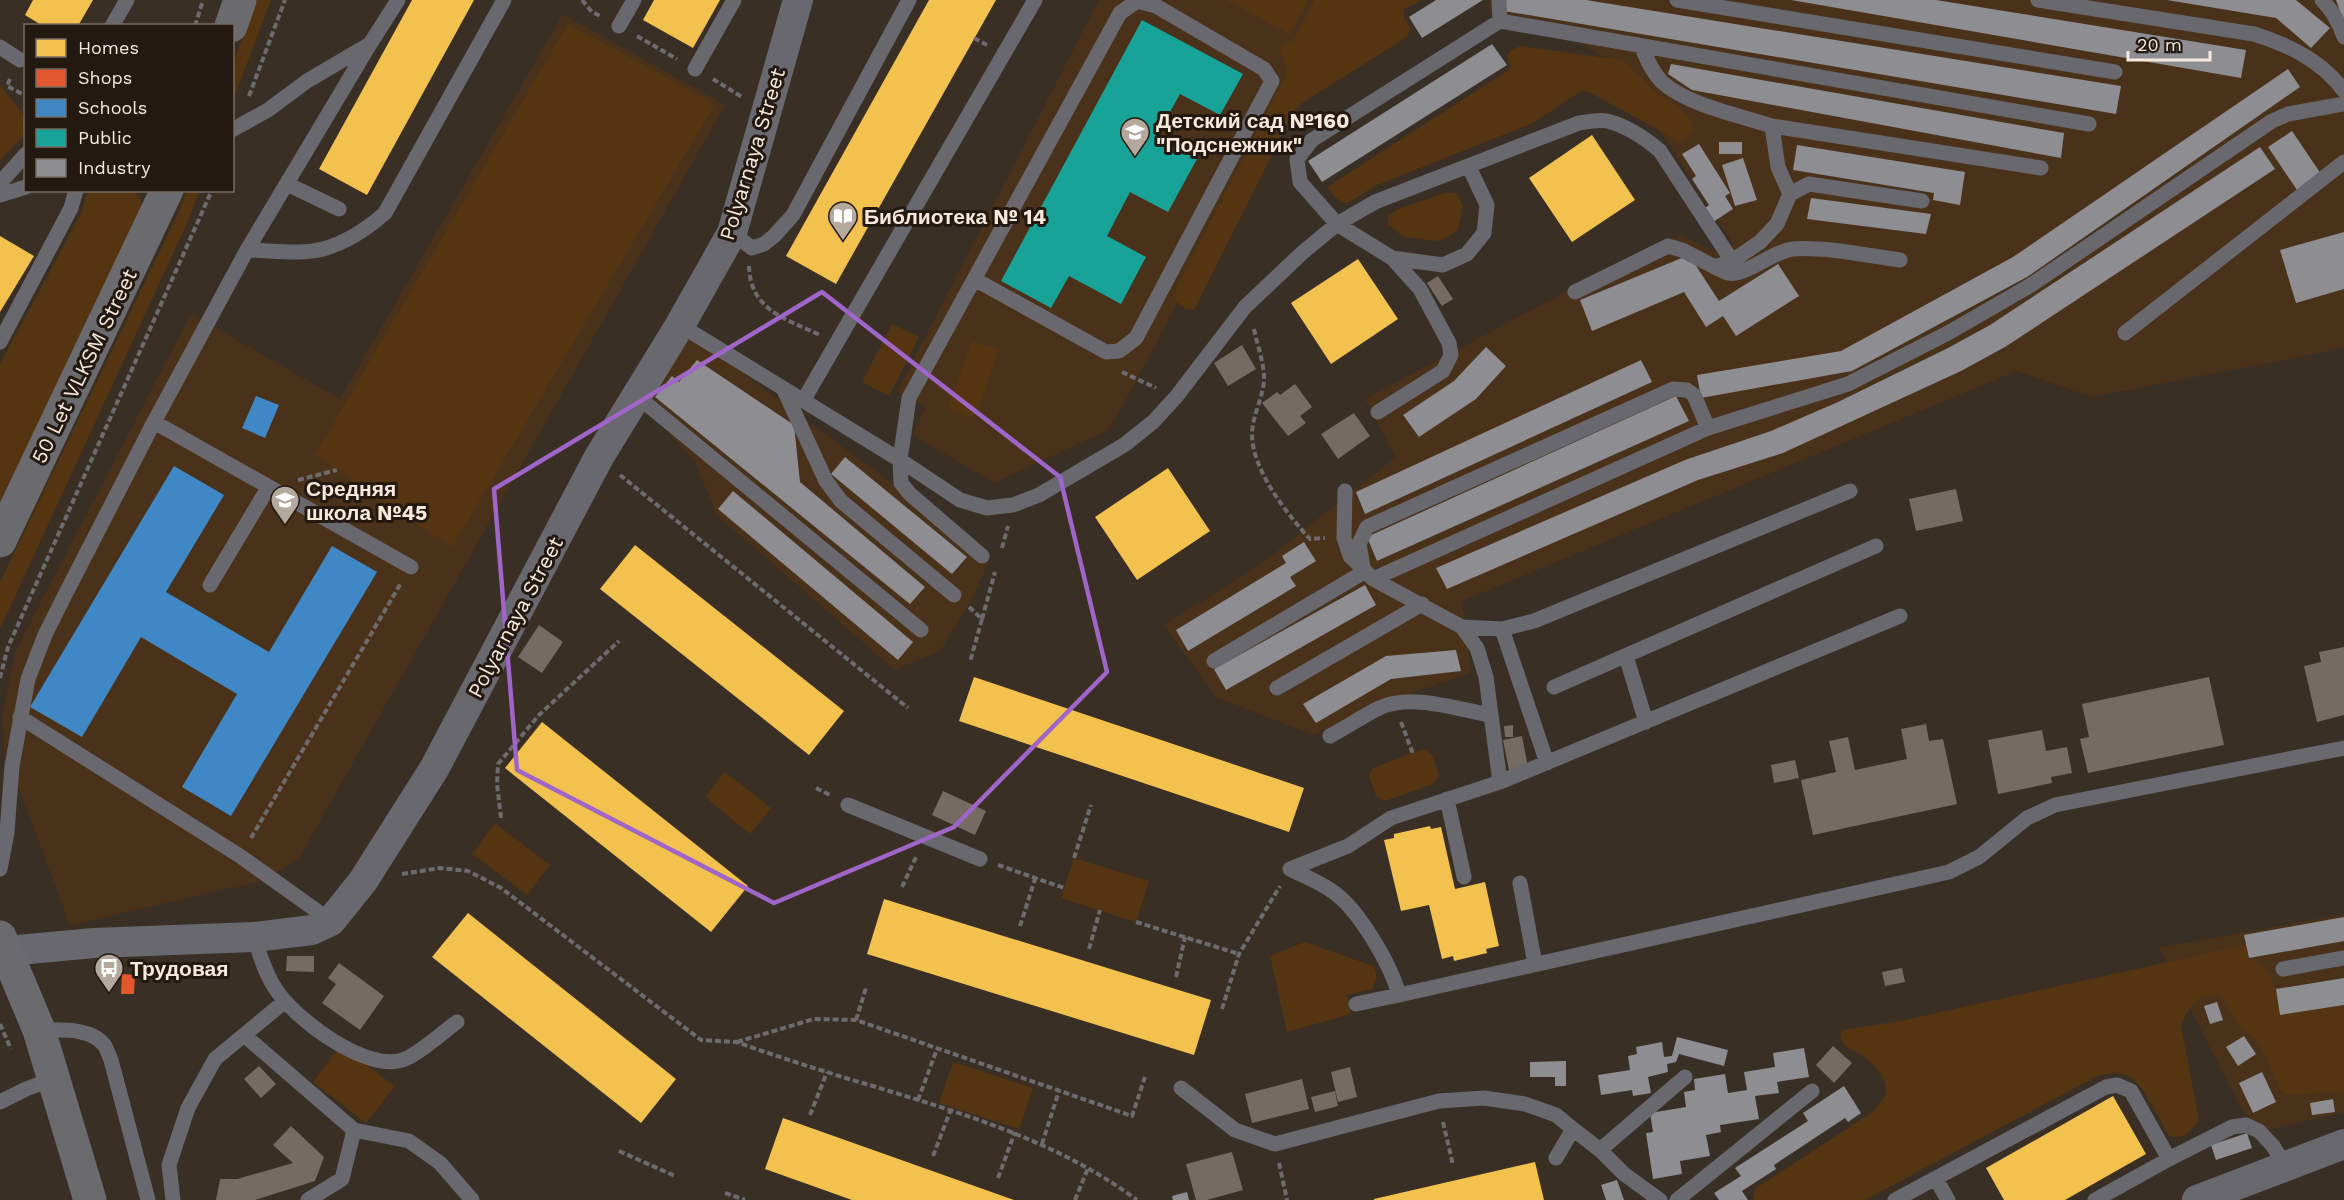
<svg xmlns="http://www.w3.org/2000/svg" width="2344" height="1200" font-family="'Work Sans',sans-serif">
<rect width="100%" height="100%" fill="#3a2f24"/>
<path fill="#4a321a" d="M1099 0H1336L1132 389 1108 430 994 483 913 435 926 406 897 392Z
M1490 0H2344V348L2092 397 2017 371 1462 601 1471 673 1392 699 1313 735 1216 697 1164 625 1257 567 1396 457 1365 399 1588 280 1680 235 1714 251 1734 245 1618 65 1553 26 1489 12Z
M563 14 725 105 298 860 261 881 70 925 4 748 2 718 16 650 191 314 340 399Z
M690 335 991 556 973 598 940 651 895 670 717 515 695 462 641 402Z
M2344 914V1112L2265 1131 2243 1111 2159 948Z"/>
<path fill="#553511" d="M256 0H271L233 100V64Z
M1226 0H1308L1290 34Z
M1315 0H1421L1403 10 1404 17 1410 28 1407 37 1302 103 1294 111 1194 310 1185 309 1175 300 1177 287 1286 76 1287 68 1280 48 1286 43 1294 40Z
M568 24 715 104 452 547 315 455Z
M1520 46 1621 60 1628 64 1651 89 1678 107 1692 120 1693 131 1681 142 1589 92 1581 91 1533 123 1375 186 1349 202 1344 203 1336 198 1327 187 1509 70 1511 66 1507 56 1510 51Z
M0 85 24 116 23 137 0 160Z
M88 191H134L141 201 144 212 0 502V364L82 212Z
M187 191H199L188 221 0 629V582L176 218Z
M1445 193H1456L1463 206 1458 229 1451 235 1439 241 1404 237 1388 225 1389 215 1398 209Z
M892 324 919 337 889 396 862 382Z
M972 341 999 350 975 418 948 408Z
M1424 749 1432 755 1439 776 1433 784 1385 801 1376 796 1369 775 1373 768Z
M725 772 771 808 750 834 705 797Z
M495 823 550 865 527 895 472 854Z
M1074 858 1149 881 1136 922 1061 898Z
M1305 942 1373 966 1377 977 1372 989 1347 995 1351 1014 1287 1032 1270 956Z
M2246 945 2249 958C2254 962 2261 964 2265 969 2276 981 2277 999 2280 1015L2344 1005V1094L2335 1091 2288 1095 2280 1090 2266 1057 2255 1038 2238 1025 2221 995C2199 993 2187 1007 2181 1026L2199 1120C2191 1131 2184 1140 2169 1136 2159 1119 2142 1079 2123 1074 2113 1071 2105 1074 2095 1077L1865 1200H1753L1755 1189 1871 1113C1877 1107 1886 1098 1886 1089 1886 1077 1872 1061 1862 1055 1852 1049 1842 1048 1840 1034L1843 1030 1900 1021Z
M340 1046 395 1086 366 1123 313 1082Z
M953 1062 1033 1088 1019 1129 939 1103Z"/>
<path fill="#f2c14e" d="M33 0H93L78 26H43L25 15Z
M412 0H474L367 195 319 169Z
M654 0H720L693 48 643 20Z
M929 0H996L836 284 786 256Z
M1592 135 1635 200 1572 242 1529 178Z
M0 236 34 256 0 312Z
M1358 259 1398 319 1331 364 1291 303Z
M1168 468 1210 531 1137 580 1095 517Z
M635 545 844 711 809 755 600 589Z
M974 677 1304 788 1289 832 959 721Z
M542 722 748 886 711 932 505 768Z
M1430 826 1431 829 1441 827 1455 889 1485 882 1499 946 1486 949 1487 953 1454 961 1453 956 1442 959 1429 905 1401 911 1384 840 1394 838V834Z
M884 899 1211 1000 1194 1055 867 954Z
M468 913 676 1079 641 1123 432 957Z
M2113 1096 2146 1154 2065 1200H2004L1986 1168Z
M783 1118 1014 1200H852L765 1169Z
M1535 1162 1544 1200H1374V1199Z"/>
<path fill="#e4572e" d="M122 974 135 975 134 994H121Z"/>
<path fill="#3f88c5" d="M256 396 279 405 265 438 242 428Z
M174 466 224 495 166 592 269 652 332 546 377 572 231 816 182 787 237 694 141 637 82 737 30 707Z"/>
<path fill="#17a398" d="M1142 20 1243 74 1220 115 1180 94 1156 137 1197 159 1168 212 1130 192 1107 236 1146 257 1121 304 1069 276 1051 308 1001 281Z"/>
<path fill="#8d8d92" d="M1436 0H1483L1422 38 1409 17Z
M1506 0H1586L2121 86 2116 114 1504 11Z
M1791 0H1936L2246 50 2241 78Z
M2167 0H2296L2330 28 2311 48 2276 18Z
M2336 0H2344V23Z
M1492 44 1507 65 1322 182 1308 161Z
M1671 64 2064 133 2061 158 1692 90 1668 74Z
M2288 69 2300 87 2027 277 1852 371 1701 398 1697 375 1841 351 2013 257Z
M2292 131 2321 174 2297 190 2268 147Z
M1719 142H1742V154H1719Z
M1699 144 1730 193 1725 196 1733 209 1713 222 1705 208 1709 205 1692 179 1696 176 1682 154Z
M1797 145 1965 172 1960 205 1933 200 1934 193 1793 170Z
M2260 147 2275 169 2005 347 1961 371 1783 453 1698 480 1447 589 1436 568 1685 460 1771 431 1838 402 1948 348 1990 325Z
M1743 158 1757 200 1735 206 1722 165Z
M1811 198 1931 214 1926 234 1807 219Z
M2344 232V289L2296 303 2280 250Z
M1689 255 1719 301 1778 264 1799 296 1736 336 1723 316 1706 327 1684 292 1592 331 1580 300Z
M1486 347 1506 366 1476 399 1419 437 1403 415 1454 381Z
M697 360 794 425 800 482 925 587 910 604 655 397 672 376 679 382Z
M1641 360 1652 382 1365 514 1356 492Z
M1676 396 1689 421 1377 561 1367 537Z
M845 457 967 557 952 574 831 474Z
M733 491 913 642 898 660 718 509Z
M1304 542 1316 561 1290 577 1296 586 1188 651 1176 630 1286 563 1282 556Z
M1365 585 1376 605 1226 690 1214 669Z
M1456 650 1461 671 1391 679 1316 723 1303 704 1386 656Z
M2344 917V941L2249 958 2244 935Z
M2344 978V1005L2280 1015 2276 989Z
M2217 1002 2223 1020 2210 1024 2204 1006Z
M2244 1036 2256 1054 2238 1066 2226 1047Z
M1677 1037 1728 1050 1724 1066 1679 1054 1676 1062 1667 1064 1668 1072 1648 1077 1651 1093 1633 1096 1632 1090 1601 1095 1598 1075 1630 1070 1628 1056 1637 1054 1636 1047 1662 1042 1664 1057 1672 1056Z
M1804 1048 1809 1077 1777 1082 1779 1093 1755 1096 1759 1119 1720 1125 1721 1132 1706 1135 1710 1156 1680 1161 1682 1174 1653 1179 1646 1133 1653 1132 1650 1113 1686 1107 1684 1092 1695 1090 1694 1079 1725 1074 1728 1093 1747 1090 1744 1072 1775 1067 1773 1053Z
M1566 1061V1086H1555V1077H1530V1062Z
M2262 1072 2276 1102 2253 1113 2239 1083Z
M1844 1086 1861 1113 1848 1122 1845 1118 1774 1165 1776 1169 1742 1191 1748 1200H1719L1714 1193 1741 1176 1735 1168 1808 1121 1803 1113Z
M2333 1099 2335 1112 2312 1115 2310 1103Z
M2247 1133 2252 1148 2216 1160 2211 1145Z
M1617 1180 1624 1200H1606L1601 1185Z
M1187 1192 1189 1200H1173L1172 1196Z"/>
<path fill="#756b62" d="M1438 276 1453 299 1442 306 1427 283Z
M1242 345 1256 369 1228 386 1214 363Z
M1295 384 1312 407 1300 416 1306 423 1288 436 1262 403 1277 392 1280 395Z
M1354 413 1370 436 1338 459 1321 434Z
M1956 489 1963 521 1916 531 1909 499Z
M539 625 563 642 542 673 518 657Z
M2344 647V715L2317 722 2304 666 2321 662 2319 652Z
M2209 677 2224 745 2088 773 2080 739 2089 737 2082 704Z
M1926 724 1929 741 1943 739 1957 804 1813 835 1801 780 1836 772 1829 741 1848 737 1855 770 1907 759 1901 729Z
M1513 725V737H1505L1504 726Z
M2042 730 2046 751 2067 747 2072 773 2051 777 2052 783 1998 794 1988 740Z
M1522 736 1528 767 1509 770 1503 740Z
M1795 760 1799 778 1774 783 1771 765Z
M943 791 986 811 975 835 932 815Z
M287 956H314V972L286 971Z
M339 963 384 996 360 1030 322 1003 336 984 328 978Z
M1902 968 1905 982 1885 986 1882 972Z
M1833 1046 1852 1063 1834 1083 1816 1065Z
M259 1066 276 1084 261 1098 244 1079Z
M1350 1067 1357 1097 1338 1102 1331 1072Z
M1302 1079 1309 1109 1252 1123 1245 1094Z
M1335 1091 1338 1106 1315 1112 1311 1097Z
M291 1126 324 1157 315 1181 255 1200H216L220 1179H237L293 1163 273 1145Z
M1232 1152 1243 1190 1207 1200H1196L1186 1164Z"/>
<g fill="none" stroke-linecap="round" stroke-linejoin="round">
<path stroke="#6d6b6e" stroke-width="4" stroke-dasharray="6 3" stroke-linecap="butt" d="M582 0 592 12 602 17
M195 26 203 0
M637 36 677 59
M974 38 987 45
M10 79 7 86 26 96
M713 79 742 97
M249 96 285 0
M749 266C750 310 786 319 820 335
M1254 329C1257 344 1263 360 1264 375 1265 395 1252 415 1252 434 1252 470 1287 514 1310 539L1325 538
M1122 372 1156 388
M620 475 908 708
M298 480 337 470
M1002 548 1008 526
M969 607 982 619 970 662
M982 619 995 572
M0 678 8 647 212 190
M1401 722 1413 754
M816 788 832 796
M501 818 497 784 498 764 539 715 619 641
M251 838 401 583
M1074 858 1091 805
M998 865 1064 888
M402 874 440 868 468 871 501 888 701 1040 736 1042C779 1057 822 1071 866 1084 961 1113 1056 1140 1137 1200
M902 887 917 855
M1136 922 1239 954
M1020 926 1035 879
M1089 949 1100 910
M1176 977 1185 937
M1222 1009 1239 954 1280 886
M856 1020 866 988
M0 1024 11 1049
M737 1042 814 1019 856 1020 1132 1116 1145 1077
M918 1100 937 1049
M810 1115 827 1072
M1443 1122 1453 1165
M1042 1144 1059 1091
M619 1151 675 1176
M933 1156 951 1109
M1279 1163 1287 1200
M998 1178 1015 1132
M725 1193 745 1200
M1075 1200 1088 1168"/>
<path stroke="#68686e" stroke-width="15" d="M1499 0 1500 21 2089 124
M1677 0 2115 72
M2038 0 2254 34C2289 45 2322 61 2344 91
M2322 0C2333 11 2339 22 2344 37
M112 26 127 0
M619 26 634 0
M0 47 20 60
M695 69 734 0
M1772 126 2041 168
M232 130 268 110 307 81 370 44 398 0
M0 183 26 154
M287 184 339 209
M1790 194 1809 184 1922 201
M0 195 26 187
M732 233 752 248 764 244 774 236 793 215 909 0
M247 250C269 250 302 255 323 249 345 243 368 228 385 213L504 0
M1392 258 1443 265 1467 254 1484 233 1487 205 1469 167
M1715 267C1719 269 1724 272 1728 273 1744 277 1773 251 1793 249 1824 246 1869 256 1900 260
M976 280 1106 352 1119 351 1136 338 1272 81 1264 69 1156 6 1137 1 1120 13 909 398 900 460 901 483 910 494 982 556
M1575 292 1668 246 1682 250 1715 267 1723 264
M680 325 900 460 960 500 987 508 1013 505 1039 495 1124 445 1153 422 1176 397 1245 307 1302 253 1337 224 1375 202 1579 123C1587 122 1599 119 1607 121 1627 126 1645 138 1660 151L1732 261 1760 242 1777 224 1790 194 1778 167 1772 126C1739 115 1689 106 1662 82 1652 72 1647 59 1641 46
M2125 333 2344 162
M0 342 71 208 76 190
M784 390 826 481 841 501 954 595
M637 396 921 630
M803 401 1035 0
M1378 412 1443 371 1451 355 1449 343 1420 289 1392 258 1337 224 1300 182 1297 159 1312 140 1500 21
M154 422 247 250 370 44
M1345 491 1344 538 1350 556 1373 579 1462 627 1477 648 1486 677 1500 782
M1373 579 1708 428 1848 384 1948 333 2031 285 2272 121 2288 114 2344 104
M210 585 268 488
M1462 627 1502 629
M1626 656 1646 722
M1214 661 1364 572 1359 544 1367 527 1673 389 1687 390 1694 395 1708 428
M1554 687 1876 546
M1277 688 1422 604
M20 717 240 856 331 921
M1330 736C1347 727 1363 716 1379 708 1412 693 1456 709 1490 715
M1547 763 1502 629 1534 621 1850 491
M1447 799 1464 877
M848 805 980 859
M0 869 7 832 12 766 28 679 45 635 67 591 154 422 411 567
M1290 869C1304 876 1319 882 1332 891 1358 908 1391 965 1399 995L1949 872 1979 857 2027 818 2055 805 2344 748
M1290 869 1348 846 1391 818 1500 782 1900 616
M1520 883 1535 964
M254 937C260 955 265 973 275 988 293 1018 369 1075 405 1059 420 1053 443 1032 457 1022
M2283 969 2344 958
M1356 1004 1399 995
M39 1030C59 1030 92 1027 105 1046 107 1050 109 1055 111 1060L148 1200
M244 1035 354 1130
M1181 1088 1235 1130 1275 1144 1439 1101 1484 1098 1525 1104 1556 1115 1573 1129 1556 1158
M0 1102 26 1089 53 1079
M1573 1129 1600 1150 1624 1174 1660 1200
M1600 1150 1685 1077
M1936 1179 1948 1200
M173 1200 169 1165 188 1108 215 1059 284 1002
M308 1200 342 1179 354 1130 409 1141 440 1163 472 1200
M1677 1200 1812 1091
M1895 1200 2106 1087 2117 1085 2131 1091 2169 1159 2232 1127 2246 1125 2259 1131 2273 1146 2286 1167
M2095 1200 2169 1159"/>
<path stroke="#68686e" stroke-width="30" d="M7 951 94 943 254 937 312 930 331 921 363 881 434 769 599 457 680 325 732 233 798 0
M2197 1200 2344 1144"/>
<path stroke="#6a6a6f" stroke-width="33" d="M231 26 240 0
M0 541 167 190
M0 937 39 1030 90 1200"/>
</g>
<path fill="none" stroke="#a065c8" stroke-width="4.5" stroke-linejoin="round" d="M822 292 1060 477 1107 672 954 827 774 903 517 770 494 489Z"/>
<defs>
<g id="school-pin" transform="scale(1.5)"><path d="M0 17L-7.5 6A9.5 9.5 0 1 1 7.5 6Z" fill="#b5a89c" stroke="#231910"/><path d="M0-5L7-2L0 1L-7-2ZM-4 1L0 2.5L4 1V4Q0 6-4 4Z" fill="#fff"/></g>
<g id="library-pin" transform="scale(1.5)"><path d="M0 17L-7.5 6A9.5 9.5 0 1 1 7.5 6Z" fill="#b5a89c" stroke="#231910"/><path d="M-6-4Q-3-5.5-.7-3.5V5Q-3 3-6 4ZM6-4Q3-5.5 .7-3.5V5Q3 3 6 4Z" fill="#fff"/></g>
<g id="bus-pin" transform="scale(1.5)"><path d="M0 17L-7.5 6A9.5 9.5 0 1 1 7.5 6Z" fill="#b5a89c" stroke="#231910"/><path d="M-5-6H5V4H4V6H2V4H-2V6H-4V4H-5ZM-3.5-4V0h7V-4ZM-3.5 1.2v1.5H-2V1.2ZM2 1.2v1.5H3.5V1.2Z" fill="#fff"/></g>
</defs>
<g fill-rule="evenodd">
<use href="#school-pin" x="1135" y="132"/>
<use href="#library-pin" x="843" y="216"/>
<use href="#school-pin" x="285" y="500"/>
<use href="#bus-pin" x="109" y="968"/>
</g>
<g text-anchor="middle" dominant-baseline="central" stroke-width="6" stroke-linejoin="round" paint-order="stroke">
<g font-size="21" font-weight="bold" fill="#f7e9dc" stroke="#231910" text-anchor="start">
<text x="1156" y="120">Детский сад №160<tspan x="1156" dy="24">"Подснежник"</tspan></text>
<text x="864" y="216">Библиотека № 14</text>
<text x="306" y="488">Средняя<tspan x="306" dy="24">школа №45</tspan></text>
<text x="130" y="968">Трудовая</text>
</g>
<g font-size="21" fill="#f7e9dc" stroke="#231910">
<text transform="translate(752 154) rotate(-73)">Polyarnaya Street</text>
<text transform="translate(84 366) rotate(-64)">50 Let VLKSM Street</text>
<text transform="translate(515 617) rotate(-62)">Polyarnaya Street</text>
</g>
</g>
<rect x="24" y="24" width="210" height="168" fill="#231910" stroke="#786c62" stroke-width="1.5"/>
<rect x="36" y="39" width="30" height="18" fill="#f2c14e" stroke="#786c62" stroke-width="1.5"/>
<text x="78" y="54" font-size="18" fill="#f7e9dc">Homes</text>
<rect x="36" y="69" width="30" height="18" fill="#e4572e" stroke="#786c62" stroke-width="1.5"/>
<text x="78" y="84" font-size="18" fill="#f7e9dc">Shops</text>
<rect x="36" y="99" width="30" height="18" fill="#3f88c5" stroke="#786c62" stroke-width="1.5"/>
<text x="78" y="114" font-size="18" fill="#f7e9dc">Schools</text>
<rect x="36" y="129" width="30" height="18" fill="#17a398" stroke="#786c62" stroke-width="1.5"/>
<text x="78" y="144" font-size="18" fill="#f7e9dc">Public</text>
<rect x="36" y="159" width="30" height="18" fill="#8d8d92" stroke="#786c62" stroke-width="1.5"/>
<text x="78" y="174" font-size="18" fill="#f7e9dc">Industry</text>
<path d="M2128 51v9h82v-9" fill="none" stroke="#f7e9dc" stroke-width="3"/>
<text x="2137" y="51" font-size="18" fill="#f7e9dc" stroke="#231910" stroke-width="4.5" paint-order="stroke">20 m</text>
</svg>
